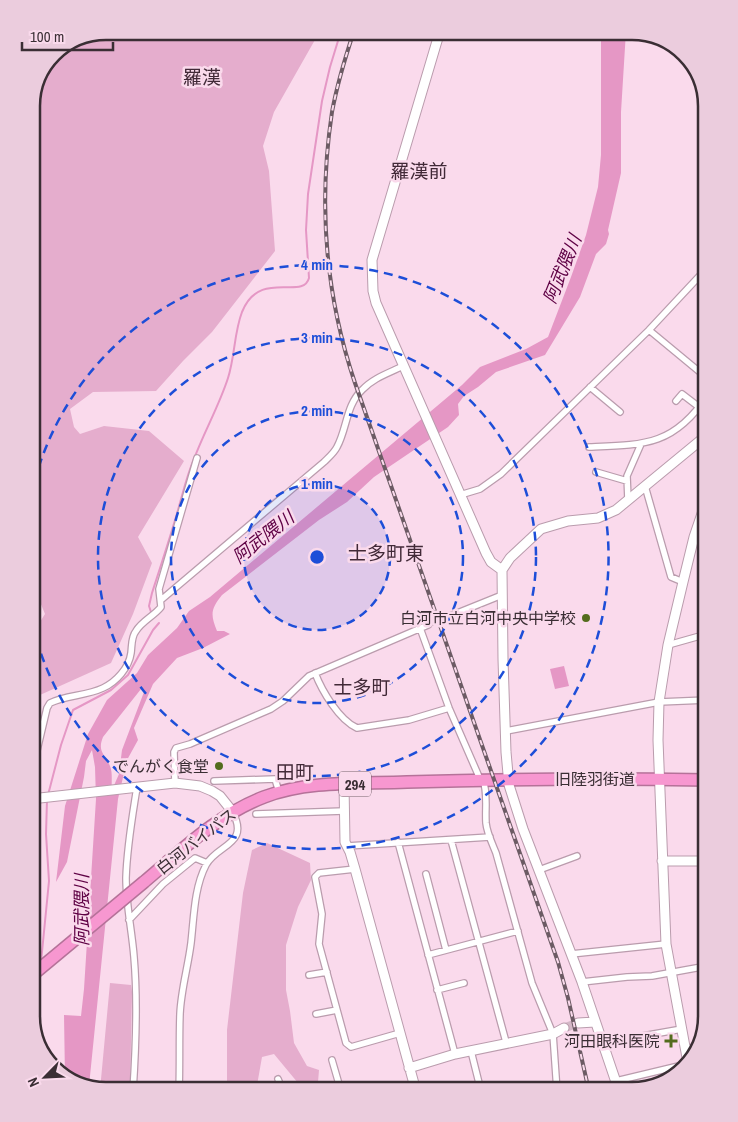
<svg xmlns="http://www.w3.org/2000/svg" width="738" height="1122" font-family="'Archivo Narrow','Noto Sans JP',sans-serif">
<rect width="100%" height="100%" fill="#fadaec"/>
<path fill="#e5adcd" d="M106 31H320L274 112 263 146 269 171 275 251 212 332 183 361 156 391 93 392 70 409 74 427 80 434 104 426 149 431 184 461 138 537 152 563 133 614 111 663 40 695H31V636L45 614 31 580V522L37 507 31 494V101L53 53Z
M267 843 310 863 311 880 298 907 286 945V990L290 1011 294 1043 307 1066 319 1070 318 1082 311 1086 298 1083 274 1054 262 1057 256 1091H227V1030L243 893 252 850Z
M110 983 131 985 132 992 130 1091 100 1090Z"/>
<path fill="#e597c5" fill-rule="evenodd" d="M601 31H626L621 112V173L608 230 609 234 606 244 596 254 580 297 545 355 496 372 478 387 464 396 458 404 459 415 448 427 374 477 347 502 319 520 222 595C211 609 210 614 217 631H224L230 634 203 648 177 658 153 684 134 728 138 740 127 760 118 799 89 1086 65 1078 64 1015 81 1016 84 989 96 799 95 767 92 750 86 761 84 777 67 862 56 882 65 806 88 734 107 700 137 673 148 655 177 628 189 611 210 597 462 385 480 367 526 349 548 337 571 277 586 235 598 187 601 155ZM141 689 144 692 122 750 119 774 112 790C111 783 113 773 110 766 105 754 97 752 103 737Z
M564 666 569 686 555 689 550 669Z"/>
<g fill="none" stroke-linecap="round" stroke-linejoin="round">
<path stroke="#e597c5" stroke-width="2" d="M151 612 149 606 152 593C161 565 170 538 178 510 183 493 187 475 194 459 204 432 219 406 228 378 235 356 234 333 242 312 260 268 303 301 309 278L306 230 308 194 322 101 330 67 341 31
M48 795 61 745 73 710 111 690 128 675 153 630 159 623
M41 962 49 881 46 834 47 800
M35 1031 40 974"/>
<path stroke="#d4b8c7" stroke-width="5.5" stroke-dasharray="5.5 3" stroke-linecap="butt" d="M428 625 445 618"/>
<path stroke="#d4b8c7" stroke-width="9" stroke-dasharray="9 4.5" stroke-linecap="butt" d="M564 1028 578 1023"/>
<g stroke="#ba9cad" stroke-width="8">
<path id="street" d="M649 330 707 378
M590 387 620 412
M676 401 682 394 699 407
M589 447C643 445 674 446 707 396
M596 472 627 481
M645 486 671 577 683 582
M460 495 480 489 501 474 649 330 707 268
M628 500 627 476 641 444
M161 600 324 462C329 457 334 453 337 447 347 429 346 405 362 390 373 378 389 373 403 366
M445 618 502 595
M420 628 449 708 480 779
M668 645 707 634
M315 673C322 691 339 720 357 728L409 720 449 708
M506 731 659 702 707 700
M31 776 47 708 50 703C66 695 86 696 103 688 116 682 129 668 131 653 132 646 131 637 136 631 142 621 154 616 161 607L159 589 197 458
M483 779C488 794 485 808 486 823 487 833 492 843 496 853L532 983 553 1034 557 1091
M214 781 275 779 279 792
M175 783 174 752 176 748 190 744 271 709 283 701 309 676 428 625
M256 814 344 811
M451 840 506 1042
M398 842 455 1054
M347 846 490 837
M355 869 319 873 315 877 322 914 319 944 346 1043 351 1047 400 1033
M539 870 577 856
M426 874 446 950
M31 892 36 871 34 802 32 797
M129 920 163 884 195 858 207 863
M31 934 33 914 31 906
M571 954 666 944
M428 955 518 931
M309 975 327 972
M582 982 627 977 652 976 707 966
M437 990 464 983
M316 1014 337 1010
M603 1045 614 1041 682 1029
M686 1050 698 1045
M471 1051 481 1091
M332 1060 341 1091
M278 1079 283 1091
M616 1081 687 1064
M133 1091C136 1046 138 1002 134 957 132 931 126 905 126 878 127 846 132 819 137 787
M179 1091C180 1065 179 1040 180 1014 181 990 188 967 191 943 194 917 194 888 206 865 217 844 251 845 232 811"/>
</g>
<g stroke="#ba9cad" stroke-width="11">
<path id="secondary" d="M440 31 372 260 373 291 376 303 486 553 491 562 502 570
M344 784 345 842 350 852 355 869 416 1091
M31 799 175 783 200 786 212 791 220 796 232 811
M662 861H707
M578 1023 595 1022
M688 1063 666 944 658 740 659 702 668 645 683 582 694 537 707 499
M409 1068 455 1054 553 1034 564 1028
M619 1091 582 982 523 829 509 785 506 752 503 659 502 570 510 558 541 529 568 521 598 518 616 510 707 435"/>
</g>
<g stroke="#b57299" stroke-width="14">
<path id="highway" d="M144 882C182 850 217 815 264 797 308 780 360 784 407 782 507 779 607 778 707 780"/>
</g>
<use href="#street" stroke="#fff" stroke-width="5.5"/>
<use href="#secondary" stroke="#fff" stroke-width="9"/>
<use href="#highway" stroke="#f797d0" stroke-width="11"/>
<g stroke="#6c5b64" stroke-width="4">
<path id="rail" d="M354 31C345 58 337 85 332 112 318 205 325 294 355 383L558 962 568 998 589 1091"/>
</g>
<use href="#rail" stroke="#fadaec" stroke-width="2" stroke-dasharray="5.5" stroke-linecap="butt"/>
<g stroke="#b57299" stroke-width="14" stroke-linecap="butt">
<path id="highway-bridge" d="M31 976 144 882"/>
</g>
<use href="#highway-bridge" stroke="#f797d0" stroke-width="11"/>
</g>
<circle cx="317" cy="557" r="73" fill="#1d4ed8" fill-opacity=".12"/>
<g fill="none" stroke="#1d4ed8" stroke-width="2.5" stroke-dasharray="9 6">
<circle cx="317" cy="557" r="73"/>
<circle cx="317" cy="557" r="146"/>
<circle cx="317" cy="557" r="219"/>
<path d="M31 496A292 292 0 1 1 31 618"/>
</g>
<g fill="#536c1d" stroke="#fadaec" stroke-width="2">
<circle cx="586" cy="618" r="5"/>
<circle cx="219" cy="766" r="5"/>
<path d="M668.5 1033.5h5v5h5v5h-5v5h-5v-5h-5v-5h5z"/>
</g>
<g text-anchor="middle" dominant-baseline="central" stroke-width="5" stroke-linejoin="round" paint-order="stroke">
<rect fill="#fadaec" stroke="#74626b" stroke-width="1" x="339" y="771.5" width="32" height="25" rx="4"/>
<g font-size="15" font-weight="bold" fill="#3a2e34">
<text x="355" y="784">294</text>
</g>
<g font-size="16" fill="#3a2e34" stroke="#fadaec" text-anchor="end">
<text x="576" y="618">白河市立白河中央中学校</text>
<text x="209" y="766">でんがく食堂</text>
<text x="660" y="1041">河田眼科医院</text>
</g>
<g font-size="16" fill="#3a2e34" stroke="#fadaec">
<text x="595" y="779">旧陸羽街道</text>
<text transform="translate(196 841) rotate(-38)">白河バイパス</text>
</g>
<g font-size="18" font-style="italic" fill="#5e0044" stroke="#fadaec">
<text transform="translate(562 269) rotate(-68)">阿武隈川</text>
<text transform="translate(263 537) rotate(-38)">阿武隈川</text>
<text transform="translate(81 910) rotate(-90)">阿武隈川</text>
</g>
<g font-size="19" fill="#412937" stroke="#fadaec">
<text x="202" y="77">羅漢</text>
<text x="419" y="171">羅漢前</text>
<text x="386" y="553">士多町東</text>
<text x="362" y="687">士多町</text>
<text x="295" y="772">田町</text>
</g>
</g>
<path d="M0 0H738V1122H0ZM106 40H632A66 66 0 0 1 698 106V1016A66 66 0 0 1 632 1082H106A66 66 0 0 1 40 1016V106A66 66 0 0 1 106 40Z" fill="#ebccdd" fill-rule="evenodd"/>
<path fill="none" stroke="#3a2e34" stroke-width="2.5" d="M106 40H632A66 66 0 0 1 698 106V1016A66 66 0 0 1 632 1082H106A66 66 0 0 1 40 1016V106A66 66 0 0 1 106 40Z"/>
<circle cx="317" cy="557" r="8" fill="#1d4ed8" stroke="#fadaec" stroke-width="2.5"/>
<g font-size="15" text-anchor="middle" font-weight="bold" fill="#1d4ed8" stroke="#fadaec" stroke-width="5" stroke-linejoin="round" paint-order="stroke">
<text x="317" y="270">4 min</text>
<text x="317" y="343">3 min</text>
<text x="317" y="416">2 min</text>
<text x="317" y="489">1 min</text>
</g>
<g transform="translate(45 1077) rotate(246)" stroke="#fadaec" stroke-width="4" paint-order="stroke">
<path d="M0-4L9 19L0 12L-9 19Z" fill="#3a2e34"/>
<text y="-8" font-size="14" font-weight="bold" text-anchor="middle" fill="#3a2e34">N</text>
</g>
<path d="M22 42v8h91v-8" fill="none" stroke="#3a2e34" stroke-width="2.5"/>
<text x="30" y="42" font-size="15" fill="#3a2e34" stroke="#fadaec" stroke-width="4" paint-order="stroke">100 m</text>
</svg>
